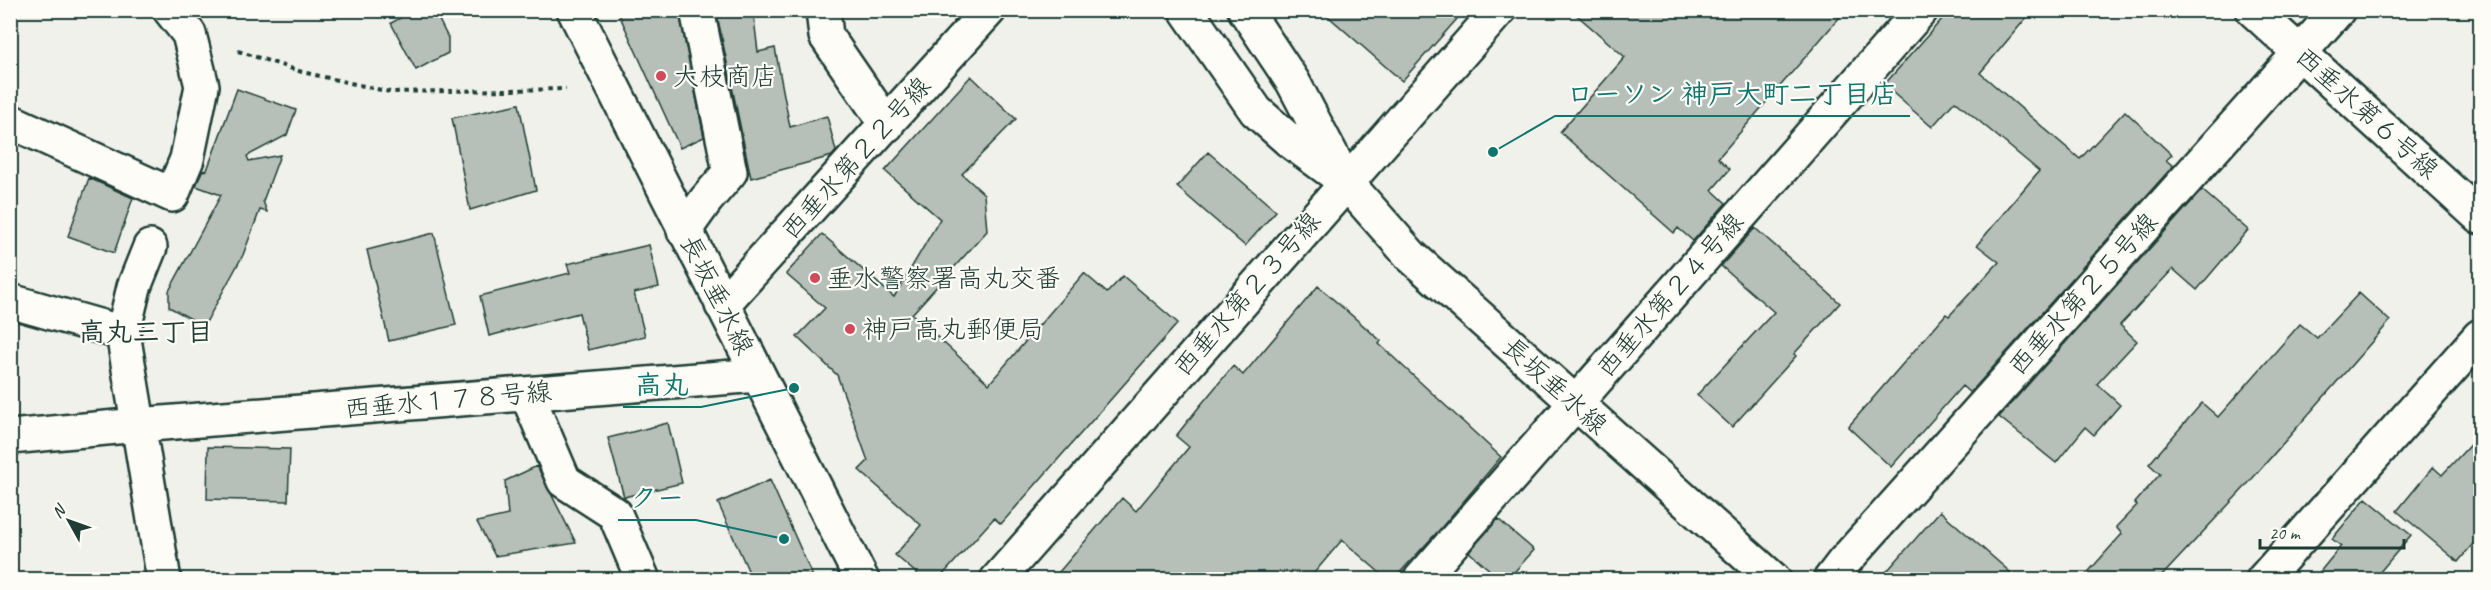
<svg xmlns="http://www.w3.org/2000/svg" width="2491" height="590" font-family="Caveat,'Klee One',sans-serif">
<rect width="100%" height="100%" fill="#f0f1eb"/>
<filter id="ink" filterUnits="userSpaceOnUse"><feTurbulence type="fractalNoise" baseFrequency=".0167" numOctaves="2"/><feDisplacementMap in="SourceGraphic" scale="12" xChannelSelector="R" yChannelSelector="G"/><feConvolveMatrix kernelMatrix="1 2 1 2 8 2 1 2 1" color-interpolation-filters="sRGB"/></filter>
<g filter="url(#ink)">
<path fill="#b6bfb8" stroke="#1f3d34" stroke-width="1.5" d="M415 10H434L448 38V53L416 70 391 23Z
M617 10H679L704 137 680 148Z
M716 10H753L758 52 775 48 790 127 827 116 836 151 832 156 751 178Z
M1321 10H1465L1402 81Z
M1571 10H1846L1718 158 1730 169 1712 190 1726 203 1693 241 1678 228 1674 233 1560 132 1625 57Z
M1950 10H2033L1980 73 2080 159 2125 111 2172 155 2166 160 2173 166 1970 393 1962 386 1891 467 1848 427 1946 314 1949 316 1999 262 1977 245 2039 171 1955 101 1932 127 1884 85Z
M971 76 1016 119 962 174 984 194 987 231 912 314 989 384 1084 273 1107 293 1123 276 1178 323 1001 524 994 518 939 579H923L895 555 921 525 859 470 868 461 837 375 797 337 825 308 786 274 822 234 894 297 940 219 885 171Z
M237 89 296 110 287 135 247 156 249 161 280 155 263 201 267 212 260 210 243 255 204 326 169 307V291L221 195 196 186 202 171 207 170Z
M519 104 536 190 470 210 452 118Z
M1208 152 1276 211 1245 246 1177 187Z
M89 178 133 198 114 253 68 236Z
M2202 190 2248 230 2197 290 2173 269 2120 325 2137 341 2097 384 2120 405 2094 435 2085 427 2056 463 1999 417Z
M1755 228 1840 303 1794 354 1796 356 1732 427 1697 395 1774 312 1721 266Z
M434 233 456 325 389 341 367 250Z
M649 245 659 287 634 293 645 336 588 350 579 313 489 336 480 296 570 273 567 264Z
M1318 286 1381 341 1379 344 1501 457 1441 528 1394 579H1387L1342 540 1309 579H1053L1122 498 1136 511 1189 447 1176 436 1199 407 1233 366 1243 375Z
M2359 293 2390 321 2245 487 2159 579H2082L2122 534 2116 527 2137 505 2135 503 2160 474 2149 464 2202 403 2218 417 2300 324 2317 338Z
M668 423 682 483 624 497 608 438Z
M2481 433V534L2458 562 2397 511 2433 467 2442 475Z
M208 447 290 449 288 501 207 499Z
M537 466 576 543 495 556 477 522 508 515 505 481Z
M770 480 814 579H752L718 503Z
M2366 498 2411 535 2374 579H2314L2341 546 2332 539Z
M1940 511 2018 579H1880Z
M1498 519 1534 550 1508 579H1500L1469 552Z"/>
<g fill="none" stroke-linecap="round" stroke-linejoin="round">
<g stroke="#1f3d34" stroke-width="38">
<path id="minor" d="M823 10 826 36 887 125
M2253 10 2480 217
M10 121 172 195 187 159 202 86 189 34 170 10
M684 231 706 200 730 172 697 10
M10 301 123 333 164 580
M722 305 989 10
M123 333 134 287 150 247
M527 394 564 481 615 514 643 580
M10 437 138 425 758 375
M997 580 1499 10
M1420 580 1921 10
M1830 580 1843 563 2338 10
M2263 580 2480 336"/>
</g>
<g stroke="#1f3d34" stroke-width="38">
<path id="major" d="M574 10 862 580
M1186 10 1256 111 1290 141 1346 182 1411 256 1774 580
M1245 10 1293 82 1341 173"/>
</g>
<path stroke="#1f3d34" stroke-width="4" stroke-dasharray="4.5 4.5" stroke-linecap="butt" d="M238 51 302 72 390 92 566 89"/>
<use href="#minor" stroke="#fdfcf7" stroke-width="33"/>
<use href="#major" stroke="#fdfcf7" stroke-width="33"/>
</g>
</g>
<g fill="#d1495b" stroke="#fdfcf7" stroke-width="2">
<circle cx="661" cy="76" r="6"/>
<circle cx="815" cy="278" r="6"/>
<circle cx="850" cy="329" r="6"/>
</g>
<g text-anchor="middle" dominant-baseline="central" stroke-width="4.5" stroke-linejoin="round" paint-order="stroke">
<g font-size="26" fill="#1f3d34" stroke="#fdfcf7" text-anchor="start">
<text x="673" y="76">大枝商店</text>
<text x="827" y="278">垂水警察署高丸交番</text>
<text x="862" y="329">神戸高丸郵便局</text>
</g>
<g font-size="26" fill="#1f3d34" stroke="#fdfcf7">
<text transform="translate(2367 113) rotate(42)">西垂水第６号線</text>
<text transform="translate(856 158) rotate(-48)">西垂水第２２号線</text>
<text transform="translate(1247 294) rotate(-49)">西垂水第２３号線</text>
<text transform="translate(2083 294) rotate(-48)">西垂水第２５号線</text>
<text transform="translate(717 295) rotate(63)">長坂垂水線</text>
<text transform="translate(1670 295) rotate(-49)">西垂水第２４号線</text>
<text transform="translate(1555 386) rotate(42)">長坂垂水線</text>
<text transform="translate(448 400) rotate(-5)">西垂水１７８号線</text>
</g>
<g font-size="27" font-weight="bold" fill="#1f3d34" stroke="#fdfcf7">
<text x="146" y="332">高丸三丁目</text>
</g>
</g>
<path fill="none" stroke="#0f766e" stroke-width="2" d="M1493 152L1555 116H1910M794 388L701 407H623M784 539L696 520H618"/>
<g fill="#0f766e" stroke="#fdfcf7" stroke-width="2">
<circle cx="1493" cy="152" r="6"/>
<circle cx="794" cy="388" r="6"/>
<circle cx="784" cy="539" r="6"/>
</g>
<g font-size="27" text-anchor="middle" font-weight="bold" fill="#0f766e" stroke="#fdfcf7" stroke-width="4.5" stroke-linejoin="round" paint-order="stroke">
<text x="1732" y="103">ローソン 神戸大町二丁目店</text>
<text x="662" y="394">高丸</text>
<text x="657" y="507">クー</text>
</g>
<rect width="2491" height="590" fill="none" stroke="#fdfcf7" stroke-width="36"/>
<rect x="18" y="18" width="2455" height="554" fill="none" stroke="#1f3d34" stroke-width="2" filter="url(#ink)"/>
<g transform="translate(69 521) rotate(310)" stroke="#fdfcf7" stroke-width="4.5" paint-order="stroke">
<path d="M0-4.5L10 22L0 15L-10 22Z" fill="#1f3d34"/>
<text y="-9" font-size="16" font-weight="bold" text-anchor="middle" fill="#1f3d34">N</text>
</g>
<path d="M2260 539v9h144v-9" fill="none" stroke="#1f3d34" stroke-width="3"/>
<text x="2269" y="539" font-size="18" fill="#1f3d34" stroke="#fdfcf7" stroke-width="4.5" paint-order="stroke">20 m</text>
</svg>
